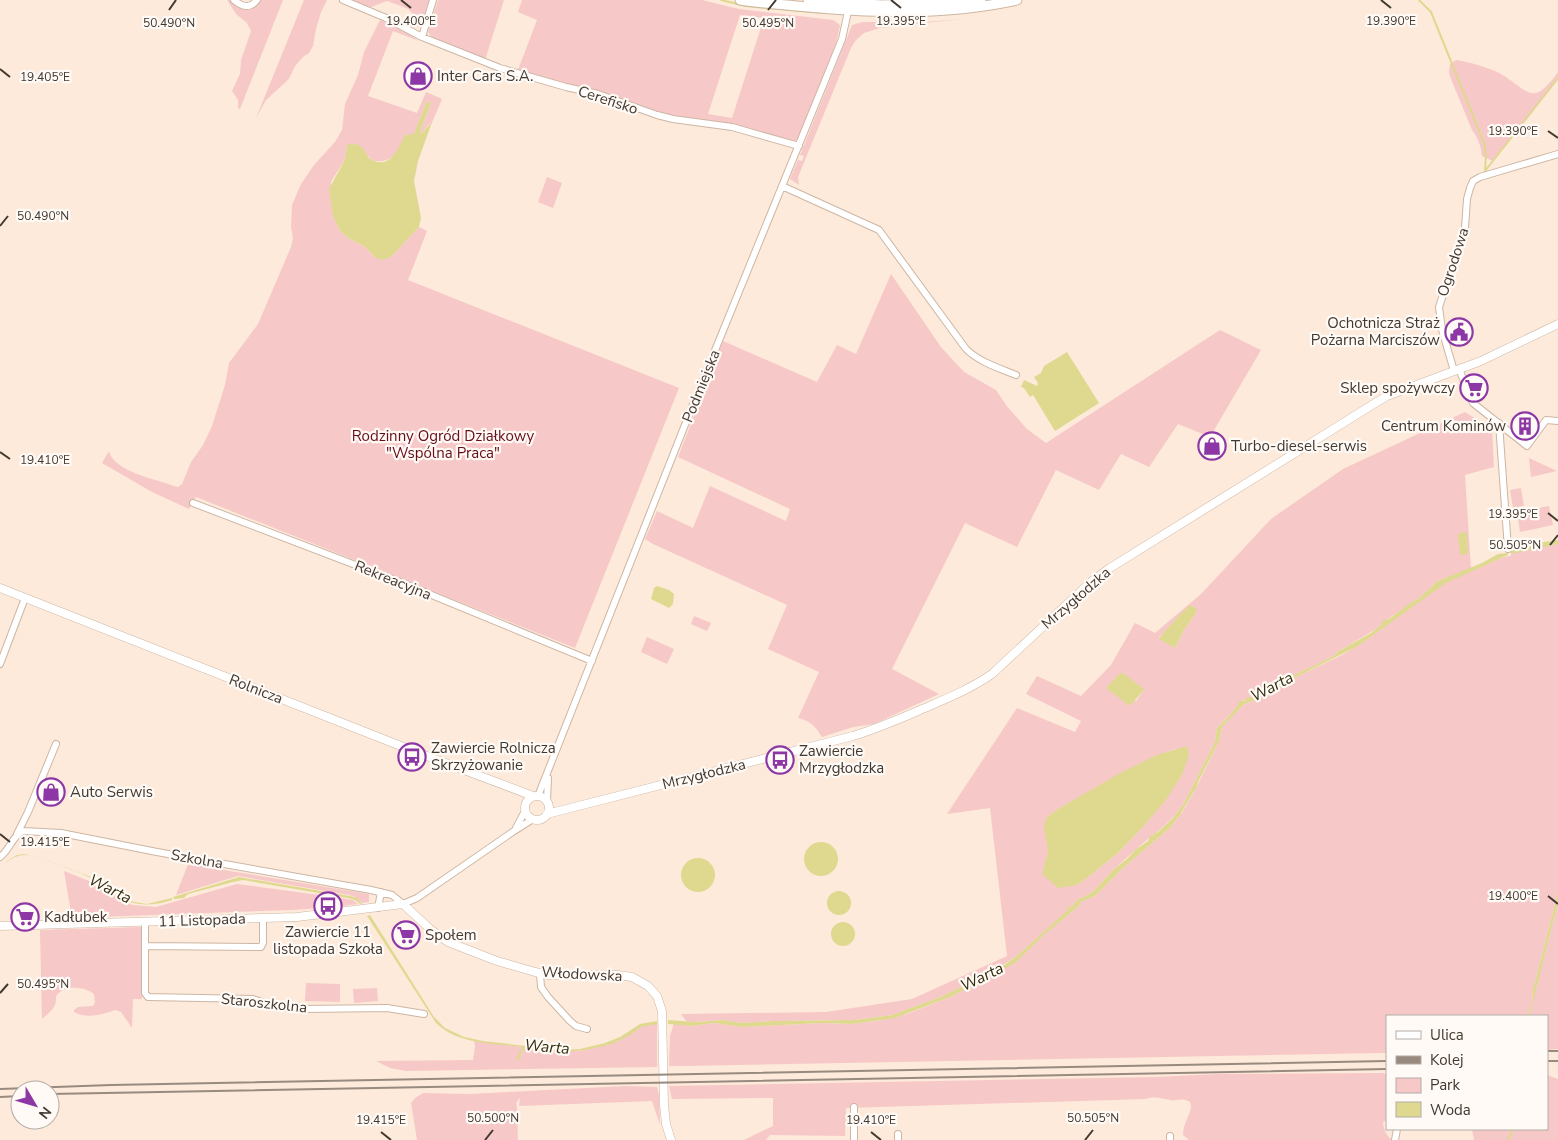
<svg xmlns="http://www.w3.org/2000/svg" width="1558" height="1140" font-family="'Nunito Sans',sans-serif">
<rect width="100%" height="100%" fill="#fdeada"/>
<path fill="#f6c8c7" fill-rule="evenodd" d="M227 0H230L243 10 251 9 260 0H283L240 109 238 108V100L232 91 240 74 241 60 251 31 247 23 236 14Z
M304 0H327L321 12 316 29 313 46 309 53 303 57 295 66 289 79 266 100 256 118Z
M349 0H429L422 22 418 28 412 13 408 9 401 6 387 1 371 7 364 6Z
M438 0H504L485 60C470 54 436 45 428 32Z
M522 0H702L739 9 833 20 840 25 836 43 801 135 795 141H793L735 125 659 113 518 70 537 20 518 12ZM740 15 764 18 732 118 708 114Z
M962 19 880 28 864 33 856 40 851 48 798 177 799 185 790 179 798 160 802 161 804 156 800 155 852 25 863 22H925Z
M380 20 408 33 419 41 393 31 368 96 417 113 426 92 442 99 431 125 429 124 422 133 420 132 431 103 427 101 414 135 403 140C400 154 387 165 372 160L366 154 347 146 345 159 331 182 333 216 340 231 348 238 364 246 376 258 392 256 419 227 427 231 408 280 679 388 575 648 196 497 189 509 152 492 102 463 109 451C114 472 156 479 174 486L178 487 182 484 191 462 203 445 212 426 225 385 229 363 258 324 291 247 293 238 291 227 292 205 301 184 314 165 335 142 342 130 345 104 358 75 364 52Z
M1456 60C1466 61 1493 69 1501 74 1529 91 1532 108 1558 72V80L1493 161 1482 156C1481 146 1478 138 1472 130L1449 74 1450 64Z
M547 177 562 183 553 208 538 202Z
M891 274 941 347 964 372 996 390 1006 405 1027 429 1046 443 1220 330 1261 350 1210 437 1178 424 1149 467 1121 454 1099 490 1056 470 1017 547 965 523 892 669 939 694 874 724 853 727 822 737C815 726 811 721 798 718L819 672 768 649 787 605 653 544 645 539 657 511 693 528 710 486 786 521 790 509 678 457 723 341 817 382 837 345 856 354Z
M1465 412 1492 429 1494 467 1465 475 1471 568 1438 581 1419 598 1388 619 1376 629 1339 651 1332 657 1298 673 1246 701 1244 700 1217 728 1215 742 1183 805 1177 813 1163 827 1142 844 1113 870 1095 890 1084 897 1078 899 1072 907 1068 906 1069 909 1066 912 1017 956 995 970 943 996 892 1015 855 1020 773 1021 740 1023 724 1020 691 1022 686 1021 681 1014 826 1012 912 999 1007 956 990 808 947 814 1017 708 1075 732 1081 721 1026 694 1037 676 1081 696 1111 665 1135 623 1155 633 1201 594 1271 519 1343 469ZM1187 608 1196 613 1184 630 1175 648 1159 637 1168 630ZM1119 675 1143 689V691L1136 701 1106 688ZM1176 749 1141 829 1119 852 1087 878 1077 885 1043 874 1048 852 1047 817C1060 807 1075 800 1090 792 1118 776 1145 759 1176 749Z
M1529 458 1557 471 1531 477Z
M1521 488 1524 506 1513 508 1510 490Z
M1549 506 1553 525 1520 532 1517 512Z
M1558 544V892L1533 990 1532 1002 1527 1016H1387V1053H1379L684 1066H669L670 1036 674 1023 692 1026 714 1023 743 1027 822 1023 852 1024 882 1020 907 1014 950 997 1015 962 1045 934 1079 906 1080 902 1095 896 1122 869 1171 827 1183 811 1196 788 1219 741 1222 727 1243 705 1276 690 1296 677 1342 655 1362 643 1446 582 1504 557 1511 556V554L1515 552Z
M694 616 711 623 707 631 691 624Z
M647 637 674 649 667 664 641 652Z
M188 864 369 894V902L362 903 355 897 349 895 238 876 176 895Z
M64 871 94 883 132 905 156 907 237 884 334 897 353 900 358 904 333 907 332 904 324 905V908L291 910 72 918Z
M1558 902V1049L1547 1050V1016H1529Z
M141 927 142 999H133L132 1028 121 1012 115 1010C101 1015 87 1019 74 1012V1010L78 1007 93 1006 95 1002 94 994C83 986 64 985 56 996 57 1008 50 1012 42 1019L40 930Z
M306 983 340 984V1002L305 1001Z
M377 988 378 1001 354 1003 353 989Z
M649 1024H657V1067L406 1071 390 1068 376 1061 473 1060 475 1046 474 1041 523 1047 516 1060H519L523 1050 526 1048 561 1052 585 1050 618 1041 641 1027Z
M1383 1073 1387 1075V1120L1383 1122C1384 1130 1386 1136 1393 1140H1189L1183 1135C1183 1121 1194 1111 1190 1102 1182 1097 1178 1101 1170 1100 1159 1098 1157 1096 1145 1099L846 1108 845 1136 770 1135 766 1140H744L773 1126V1098L672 1099 669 1086 1154 1077 1219 1074Z
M1547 1075 1558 1079V1140H1474L1472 1129H1547Z
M626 1086 657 1087 659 1095 660 1125 652 1101 519 1106 520 1098 516 1103 517 1107 518 1140H417L411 1103 415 1098 423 1093 469 1094Z"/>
<path fill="#dfd990" d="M427 101 431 103 420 132 422 133 430 124 431 125 418 161 414 181 421 218 419 227 392 256 383 260 376 258 364 246 348 238 340 231 333 216 329 189 345 159 347 146 349 144C362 143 364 149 369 158 389 172 398 149 405 135L414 134Z
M1067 352 1099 403 1055 431 1033 395 1030 397 1024 388 1021 387 1024 380 1037 386 1038 383 1034 377 1041 373 1044 366Z
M1466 532 1467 534 1468 552 1467 554 1460 555 1458 535 1460 533Z
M1558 540V544L1511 554 1510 550 1536 543Z
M1508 553V555L1446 583 1358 646 1296 677 1276 690 1243 705 1222 727 1219 741 1198 782 1196 789 1194 791 1180 815V817L1179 816 1171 827 1122 869 1095 896 1080 902 1079 906 1045 934 1015 963 950 997 895 1018 852 1024 822 1023 743 1027 714 1023 692 1026 668 1024V1020L695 1022 724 1020 740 1023 773 1021 855 1020 892 1015 943 996 1004 965 1017 956 1069 909 1067 907 1068 906 1072 907 1078 899 1084 897 1095 890 1113 870 1128 858 1135 850 1148 841 1151 835 1152 836 1156 832 1157 833 1173 818 1183 805 1215 742 1217 728 1229 716 1238 705 1239 701H1245L1246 698 1252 697 1298 673 1332 657 1339 651 1371 633 1381 625 1383 621 1389 619 1409 604 1419 598 1438 581 1482 563 1498 554Z
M657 586 669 590 674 594 673 604 669 608 651 599 654 588Z
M1190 605 1196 608V613L1184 630 1175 648 1159 639C1161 635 1184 610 1190 605Z
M1123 673 1143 688V691L1130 706 1106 688 1119 674Z
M1187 746 1189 755 1182 775 1165 801 1141 829 1119 852 1087 878 1077 885 1058 888 1042 874 1048 852 1044 826 1047 817 1058 809 1122 772 1157 755Z
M804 859a17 17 0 1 1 34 0a17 17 0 1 1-34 0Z
M24 854 52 862 99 880 111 887 125 899 134 902 147 904 172 898V900C161 904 146 906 134 903 124 901 120 894 112 889 98 879 40 856 25 855 18 855 12 858 7 862V861L17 855Z
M681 875a17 17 0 1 1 34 0a17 17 0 1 1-34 0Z
M239 877 350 896 357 898 362 904H360L355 900 348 898 243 880 233 882 188 894 184 898 174 899 173 897Z
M827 903a12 12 0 1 1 24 0a12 12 0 1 1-24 0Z
M1558 892V902L1531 1010 1529 1016H1527L1532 1002 1533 990Z
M370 915 434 1017 445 1028 464 1037 483 1041 561 1050 580 1049 605 1043 620 1037 640 1024 657 1021V1024L641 1027 630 1035 612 1044 585 1050 561 1052 526 1048 523 1050 519 1060H516L522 1047C494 1043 459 1045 436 1023L367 916Z
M831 934a12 12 0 1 1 24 0a12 12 0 1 1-24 0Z"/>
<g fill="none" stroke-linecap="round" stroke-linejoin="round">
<path stroke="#dfd990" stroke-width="2" d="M721 0 746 6 822 13
M1419 0 1431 12 1484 143 1486 155 1485 171
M1485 171 1558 78
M1508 1140 1513 1129"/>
<g stroke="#cdb6a3" stroke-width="8">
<path id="minor" d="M234 0C242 7 250 9 257 0
M343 0 386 18 422 37 500 68 566 87 598 94 657 115 673 119 732 127 799 146
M422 37 433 0
M782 186 879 230 966 349C979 362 999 368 1016 375
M1459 369 1473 403 1527 446 1546 420 1558 421
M1454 371 1442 330 1439 307 1465 228 1467 199 1470 188 1473 181 1480 177 1558 154
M1499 423 1508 549
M193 503 400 582 592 661
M0 664 25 598
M538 796 696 397 842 39 849 7
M547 801 548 778
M516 828 525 811
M17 834 28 812 56 744
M0 857C10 850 12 836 23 831L61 833 157 852 371 890 392 895 403 904 417 898 514 831 533 819
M378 908 381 892
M145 922V993L148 997 253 999 276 1007 303 1009 387 1008 424 1014
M146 946 261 947 263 943V918
M540 974 541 987 548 997 570 1021 576 1026 587 1029
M854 1107V1140
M898 1140V1134
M1170 1140V1136
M1395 1140 1397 1129"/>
</g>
<g stroke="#cdb6a3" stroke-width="9">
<path id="tertiary" d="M0 588 411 750 533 796
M525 808a12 12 0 1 1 24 0a12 12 0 1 1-24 0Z
M547 814 853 736C876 729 897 720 918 711 943 700 969 690 992 674L1092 581 1110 568 1372 405 1387 396 1481 361 1558 324
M0 926 297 917 403 904 430 929 448 942 497 961 535 972 549 975H618L632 977 648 986 657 996 662 1011 664 1105 666 1124 671 1140"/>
</g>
<g stroke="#cdb6a3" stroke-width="11">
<path id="secondary" d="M740 0C758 3 778 4 797 6 869 13 945 16 1017 0
M808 0 881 5 921 4 981 0"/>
</g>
<use href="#minor" stroke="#fff" stroke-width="6"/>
<use href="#tertiary" stroke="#fff" stroke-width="8"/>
<use href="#secondary" stroke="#fff" stroke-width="9"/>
<path stroke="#988a7e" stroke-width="2" d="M1547 1051H1558
M1547 1061H1558
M0 1089 111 1085 1387 1061
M50 1094 1387 1069
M0 1097 20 1096"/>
</g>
<path fill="none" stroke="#413830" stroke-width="2" d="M401 0 411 8M891 0 901 8M1381 0 1391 8M169 10 176 0M768 10 776 0M0 69 10 77M1548 131 1558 138M0 226 8 216M0 452 10 459M1548 513 1558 521M1550 545 1558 535M0 834 10 842M1548 896 1558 904M0 993 8 984M381 1132 391 1140M871 1132 881 1140M485 1140 493 1130M1085 1140 1093 1130"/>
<defs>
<g id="shop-ring" transform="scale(1.4375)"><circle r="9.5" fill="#fffaf6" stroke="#8c37a5" stroke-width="1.5"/><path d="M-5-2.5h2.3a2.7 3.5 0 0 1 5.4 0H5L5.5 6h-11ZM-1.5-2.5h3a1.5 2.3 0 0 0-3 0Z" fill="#8c37a5"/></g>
<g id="civic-ring" transform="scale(1.4375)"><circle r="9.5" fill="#fffaf6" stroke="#8c37a5" stroke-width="1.5"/><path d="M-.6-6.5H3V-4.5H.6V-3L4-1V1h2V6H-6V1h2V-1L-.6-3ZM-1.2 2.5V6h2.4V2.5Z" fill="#8c37a5"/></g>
<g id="supermarket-ring" transform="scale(1.4375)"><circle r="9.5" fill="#fffaf6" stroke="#8c37a5" stroke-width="1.5"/><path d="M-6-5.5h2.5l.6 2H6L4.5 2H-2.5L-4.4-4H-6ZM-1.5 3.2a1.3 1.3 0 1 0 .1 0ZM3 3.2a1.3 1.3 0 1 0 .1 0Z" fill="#8c37a5"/></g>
<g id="building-ring" transform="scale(1.4375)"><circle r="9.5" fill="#fffaf6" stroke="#8c37a5" stroke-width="1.5"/><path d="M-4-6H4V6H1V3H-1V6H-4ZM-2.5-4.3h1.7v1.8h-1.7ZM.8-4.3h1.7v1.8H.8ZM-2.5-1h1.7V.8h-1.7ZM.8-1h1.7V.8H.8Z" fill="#8c37a5"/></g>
<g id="bus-ring" transform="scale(1.4375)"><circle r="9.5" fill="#fffaf6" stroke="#8c37a5" stroke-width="1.5"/><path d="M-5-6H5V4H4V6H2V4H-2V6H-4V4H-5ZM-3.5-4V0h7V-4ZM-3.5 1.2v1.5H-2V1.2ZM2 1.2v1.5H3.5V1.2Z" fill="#8c37a5"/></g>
</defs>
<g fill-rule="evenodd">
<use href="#shop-ring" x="418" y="76"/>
<use href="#civic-ring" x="1459" y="332"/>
<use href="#supermarket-ring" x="1474" y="388"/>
<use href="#building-ring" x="1525" y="426"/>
<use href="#shop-ring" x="1212" y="446"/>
<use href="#bus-ring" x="412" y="757"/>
<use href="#bus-ring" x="780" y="760"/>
<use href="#shop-ring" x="51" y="792"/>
<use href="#bus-ring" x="328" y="906"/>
<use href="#supermarket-ring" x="25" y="917"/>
<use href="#supermarket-ring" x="406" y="935"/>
</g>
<g text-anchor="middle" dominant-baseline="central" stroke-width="4.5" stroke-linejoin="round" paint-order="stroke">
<g font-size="15" fill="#413830" stroke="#fffaf6" text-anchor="start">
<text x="437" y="76">Inter Cars S.A.</text>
<text x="1440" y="323" text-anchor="end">Ochotnicza Straż<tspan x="1440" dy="17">Pożarna Marciszów</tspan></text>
<text x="1455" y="388" text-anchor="end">Sklep spożywczy</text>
<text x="1506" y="426" text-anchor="end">Centrum Kominów</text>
<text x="1231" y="446">Turbo-diesel-serwis</text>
<text x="431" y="748">Zawiercie Rolnicza<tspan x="431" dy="17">Skrzyżowanie</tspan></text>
<text x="799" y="751">Zawiercie<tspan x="799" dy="17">Mrzygłodzka</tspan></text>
<text x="70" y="792">Auto Serwis</text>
<text x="44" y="917">Kadłubek</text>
<text x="328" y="932" text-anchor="middle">Zawiercie 11<tspan x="328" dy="17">listopada Szkoła</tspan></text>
<text x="425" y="935">Społem</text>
</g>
<g font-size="15" fill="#413830" stroke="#fffaf6">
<text transform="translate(608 100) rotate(18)">Cerefisko</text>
<text transform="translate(1453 262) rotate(-72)">Ogrodowa</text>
<text transform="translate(701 386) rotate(-68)">Podmiejska</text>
<text transform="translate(393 580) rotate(22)">Rekreacyjna</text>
<text transform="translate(1076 598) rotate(-41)">Mrzygłodzka</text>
<text transform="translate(256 689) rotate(21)">Rolnicza</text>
<text transform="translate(704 774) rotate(-14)">Mrzygłodzka</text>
<text transform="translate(197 859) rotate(10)">Szkolna</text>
<text transform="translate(202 920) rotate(-2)">11 Listopada</text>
<text transform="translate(582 974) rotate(3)">Włodowska</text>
<text transform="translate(264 1003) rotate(6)">Staroszkolna</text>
</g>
<g font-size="15" fill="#670c19" stroke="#fffaf6">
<text x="443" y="436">Rodzinny Ogród Działkowy<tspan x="443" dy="17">"Wspólna Praca"</tspan></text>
</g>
<g font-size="16" font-style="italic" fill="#322e0e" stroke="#fffaf6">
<text transform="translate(1272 687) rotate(-28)">Warta</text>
<text transform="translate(110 889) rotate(27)">Warta</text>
<text transform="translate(982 977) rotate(-26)">Warta</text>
<text transform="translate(547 1047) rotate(5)">Warta</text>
</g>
</g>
<g font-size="12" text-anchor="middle" fill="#413830" stroke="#fffaf6" stroke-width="4.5" stroke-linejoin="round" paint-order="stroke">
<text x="1391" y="25">19.390°E</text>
<text x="411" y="25">19.400°E</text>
<text x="901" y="25">19.395°E</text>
<text x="169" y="27">50.490°N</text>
<text x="768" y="27">50.495°N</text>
<text x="45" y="81">19.405°E</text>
<text x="1513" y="135">19.390°E</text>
<text x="43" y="220">50.490°N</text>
<text x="45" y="464">19.410°E</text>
<text x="1513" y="518">19.395°E</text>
<text x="1515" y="549">50.505°N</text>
<text x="45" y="846">19.415°E</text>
<text x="1513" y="900">19.400°E</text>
<text x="43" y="988">50.495°N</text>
<text x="493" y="1122">50.500°N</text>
<text x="1093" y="1122">50.505°N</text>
<text x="381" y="1124">19.415°E</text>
<text x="871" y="1124">19.410°E</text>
</g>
<rect x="1386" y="1015" width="162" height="115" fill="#fffaf6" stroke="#b3aca7"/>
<rect x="1396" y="1031" width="25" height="8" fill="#ffffff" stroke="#b3aca7"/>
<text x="1430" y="1040" font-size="15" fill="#413830">Ulica</text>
<rect x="1396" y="1056" width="25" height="8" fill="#988a7e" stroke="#b3aca7"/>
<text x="1430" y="1065" font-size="15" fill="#413830">Kolej</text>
<rect x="1396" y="1078" width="25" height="15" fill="#f6c8c7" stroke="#b3aca7"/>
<text x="1430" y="1090" font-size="15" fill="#413830">Park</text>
<rect x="1396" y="1102" width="25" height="15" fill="#dfd990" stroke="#b3aca7"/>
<text x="1430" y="1115" font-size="15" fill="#413830">Woda</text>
<g transform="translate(35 1105) rotate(128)"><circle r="24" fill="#fffaf6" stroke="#b3aca7"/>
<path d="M0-4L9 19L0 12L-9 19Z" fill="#8c37a5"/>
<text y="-8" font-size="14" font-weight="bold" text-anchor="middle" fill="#413830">N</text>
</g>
</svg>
